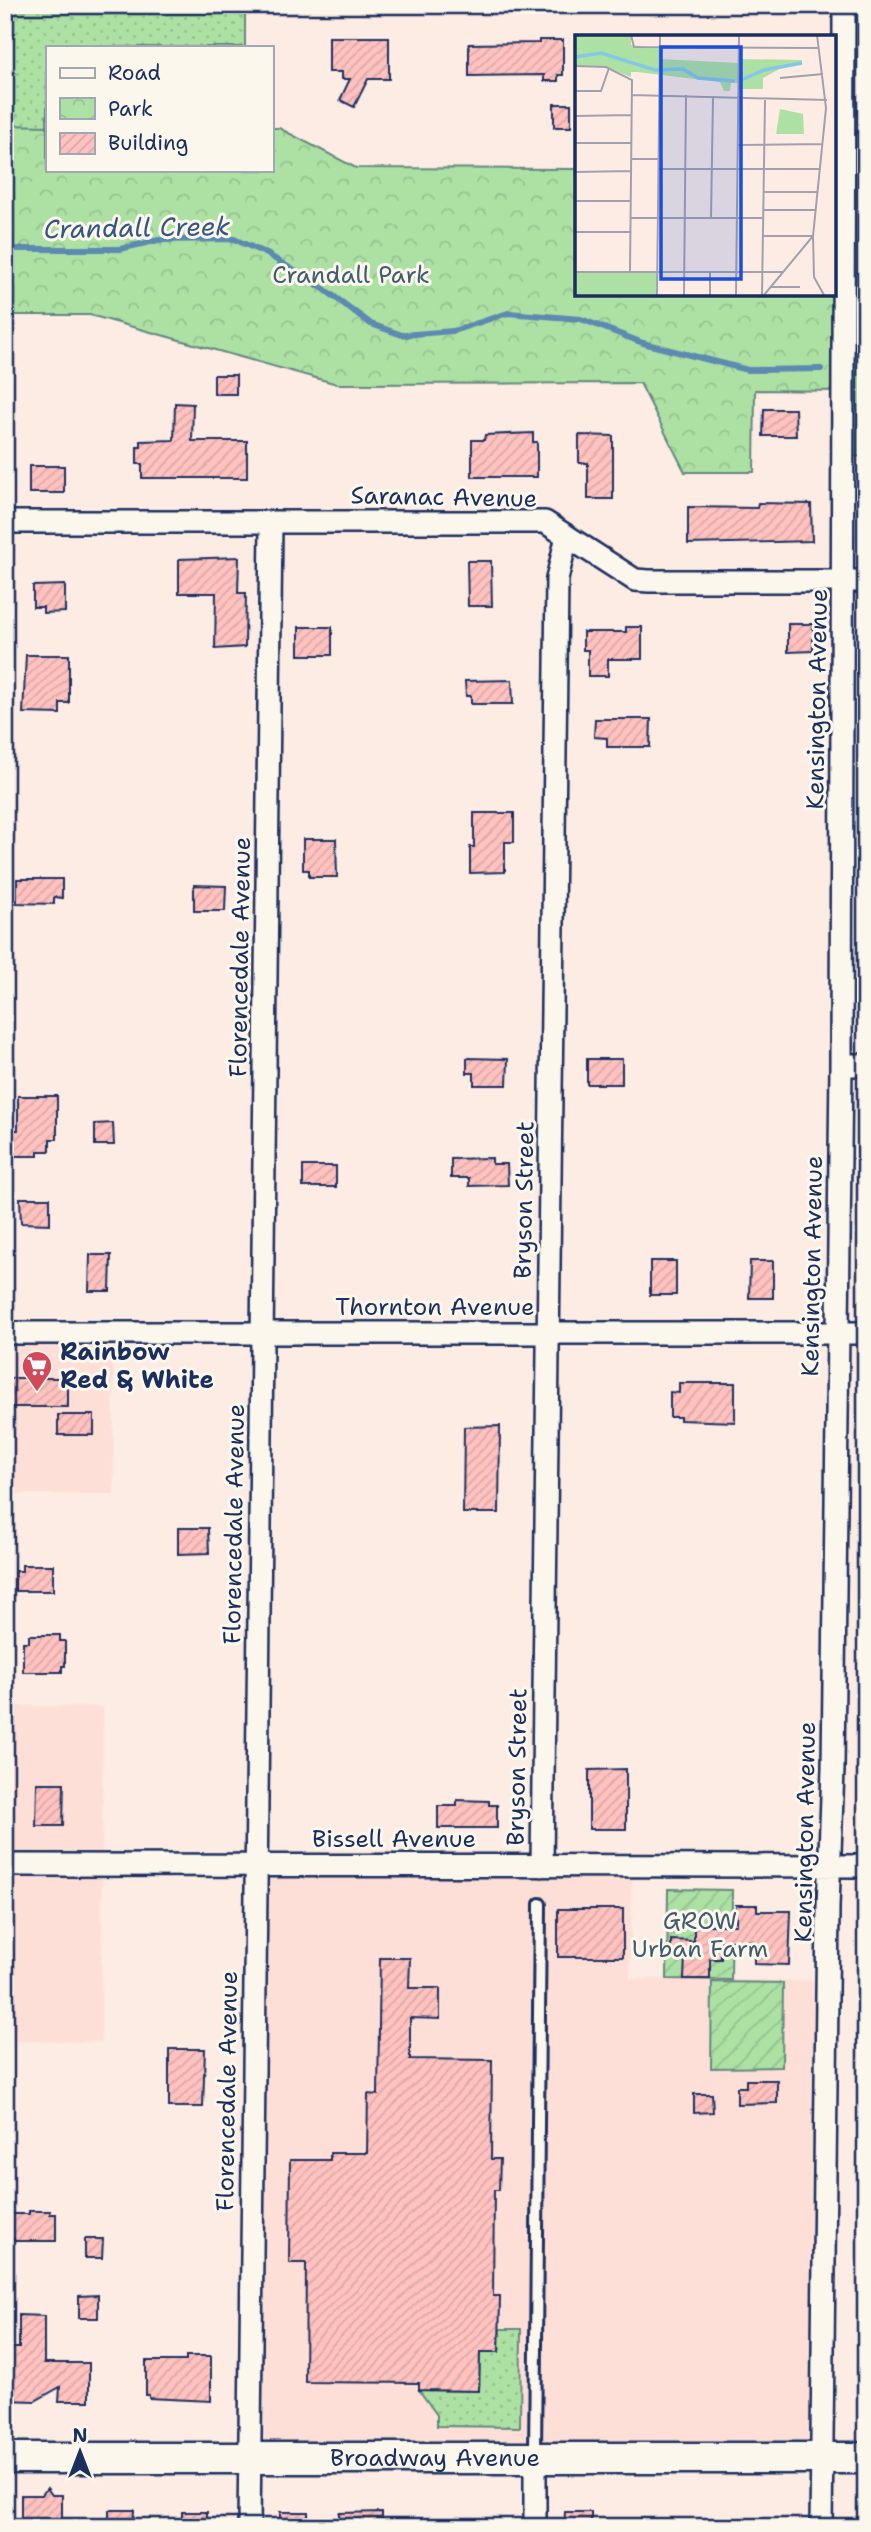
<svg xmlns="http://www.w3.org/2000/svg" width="871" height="2532" font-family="'Shantell Sans',sans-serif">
<defs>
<pattern id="grass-dots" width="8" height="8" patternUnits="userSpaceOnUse" patternTransform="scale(1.75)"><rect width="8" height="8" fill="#ade1a3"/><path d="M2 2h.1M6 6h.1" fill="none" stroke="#94c18f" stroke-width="1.8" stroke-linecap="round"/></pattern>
<pattern id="park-crowns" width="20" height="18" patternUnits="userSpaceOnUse" patternTransform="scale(1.75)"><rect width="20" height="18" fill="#ade1a3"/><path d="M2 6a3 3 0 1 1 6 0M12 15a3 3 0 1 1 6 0" fill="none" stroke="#94c18f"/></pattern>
<pattern id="garden-furrows" width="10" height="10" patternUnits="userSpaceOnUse" patternTransform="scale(1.75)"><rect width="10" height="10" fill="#ade1a3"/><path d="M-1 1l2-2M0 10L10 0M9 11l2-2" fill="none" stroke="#94c18f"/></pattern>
<pattern id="building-hatch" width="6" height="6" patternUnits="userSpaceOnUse" patternTransform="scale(1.75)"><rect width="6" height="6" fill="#ffc2bf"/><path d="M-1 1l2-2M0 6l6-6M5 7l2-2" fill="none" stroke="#daa7a7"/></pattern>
</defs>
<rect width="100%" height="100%" fill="#fcece3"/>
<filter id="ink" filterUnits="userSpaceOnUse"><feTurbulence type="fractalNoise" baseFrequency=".0143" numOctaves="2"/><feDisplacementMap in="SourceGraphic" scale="14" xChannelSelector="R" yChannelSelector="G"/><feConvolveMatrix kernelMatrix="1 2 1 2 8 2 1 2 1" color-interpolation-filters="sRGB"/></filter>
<g filter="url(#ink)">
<path fill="#fddfd8" d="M5 1333H113L114 1494H5Z
M5 1706 103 1707 101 2042 5 2041Z
M256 1865 632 1866 630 1979 827 1981 822 2458H249Z"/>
<path fill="url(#grass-dots)" stroke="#648880" stroke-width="2" d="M5 5H245V47H47V170L5 249Z
M500 2329H521L520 2427 437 2426V2415L419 2390 479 2391 480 2352H499Z"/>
<path fill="url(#park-crowns)" stroke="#648880" stroke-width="2" d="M5 125 47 126V170H271V128H279L356 168 577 169V294H834L844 132H866V456L844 457V391L755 390 754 472H685L640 383 337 384 90 315H5Z"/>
<path fill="url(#garden-furrows)" stroke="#648880" stroke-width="2" d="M668 1889 732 1890 731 1980 667 1979Z
M712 1982 783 1983 782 2067 711 2068Z"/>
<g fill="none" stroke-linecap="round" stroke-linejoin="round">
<path stroke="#5b8ab0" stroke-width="6" d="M5 249H120L159 240 234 239 267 254 324 289 371 324 402 335 453 331 508 313 581 319 643 343 748 370 821 369
M863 361 866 360"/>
</g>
<path fill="url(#building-hatch)" stroke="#1b2f5e" stroke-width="2" d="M329 37H389V79H368L354 107 340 100 350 79H342V72H329Z
M539 40H563V75H558V81H544V75L469 76V44L539 43Z
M554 104H571V127H554Z
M214 375H236V394H214Z
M175 403 193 404 192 441H247V478H142V464H137V447H141V441L174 440Z
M764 409H795L796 436H763Z
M533 433V442H537V477H472V440H484L485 435Z
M579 435 613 436V499H588V463H579Z
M29 466H64V493H29Z
M758 503 811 504 812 541 688 544V507L757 508Z
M239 557 238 593H246L245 647 215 649 216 593H179V559Z
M467 561H491L492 606H468Z
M65 585V612L43 613V607H33V586Z
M788 624H813V651L788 652Z
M299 627H332V655H299Z
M626 627H642V659H608V676H588V650H583V632H626Z
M26 655H69V703H60V714L23 713Z
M512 680 513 704H471V696H466L465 681Z
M595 719H651L650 747H607V738L594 737Z
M474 813H514V842H505V872L470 873V847H474Z
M303 839H336L337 877H309V870H303Z
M17 879H62V898L54 897V904L17 903Z
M194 885 226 886 225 911H194Z
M467 1058 508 1059 507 1085H474V1073H467Z
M587 1059H622V1084H587Z
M18 1096H57V1139H50V1151H38V1156H13V1130H18Z
M113 1123 114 1145H95V1124Z
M492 1158V1164H507L508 1185 469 1186V1178H451V1159Z
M303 1166H336V1187H303Z
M20 1198H50V1224L21 1223Z
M90 1255H111L110 1291H89Z
M650 1261H676V1295H650Z
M750 1261H773V1298H749Z
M5 1378H68V1407H5Z
M679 1383H735V1422L680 1420V1417H670V1392L679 1393Z
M58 1415H94V1435H58Z
M500 1426 499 1513H463L464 1427Z
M178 1528H208L209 1553 178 1554Z
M22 1565H53V1591H15V1571H22Z
M29 1635H60V1641H65V1666H62V1672H23V1642H29Z
M626 1769V1829H589V1770Z
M37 1783H64L63 1826H36Z
M457 1800 489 1801V1805H497V1828H438V1806H457Z
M736 1905H757V1911H791L789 1965 754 1964V1941H721V1959H710V1979H684L685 1957H671V1940L694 1941V1925H736Z
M558 1909H623V1957H558Z
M380 1958H410L409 1988H440V2019L410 2018V2059L492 2060 491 2159H500L499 2190H494L493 2296H500L499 2352H480L479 2391 419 2390V2383L305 2382 306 2263H289L290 2160H330V2153H367L368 2094 378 2095Z
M169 2049H205L203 2107H169Z
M746 2080H777V2103L737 2104V2087H746Z
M694 2094H712L713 2112 694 2113Z
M29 2211H50V2214H56V2241H15L10 2234V2214H29Z
M85 2239H103L102 2258H85Z
M98 2295V2318H79V2296Z
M19 2315 44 2316V2363H89V2401H59L60 2387 35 2401 6 2400V2348H19Z
M186 2356H211V2401L149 2398V2395H146V2361H186Z
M47 2488 52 2495H62V2527H21V2495H42Z
M109 2510H134L133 2527H109Z
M182 2512H207V2527H182Z
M280 2512H308V2527H280Z
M382 2512V2527H339V2513Z
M565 2512H591V2527H564Z"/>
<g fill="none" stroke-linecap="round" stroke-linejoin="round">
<g stroke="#1b2f5e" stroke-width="16">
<path id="lane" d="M535 2455 540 1904"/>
</g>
<g stroke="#1b2f5e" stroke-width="26">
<path id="street" d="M5 522H545L635 580 649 581H866
M841 1065H866
M5 1333H866
M5 1865 866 1866
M542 1866 557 579 567 536
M249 2527 271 522
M535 2527V2458
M821 2527 828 1907 833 1769 841 1065 844 5"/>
</g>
<g stroke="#1b2f5e" stroke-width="35">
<g id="secondary">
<path id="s1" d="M5 2458H866"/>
</g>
</g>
<use href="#lane" stroke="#fbf7ec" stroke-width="10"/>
<use href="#street" stroke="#fbf7ec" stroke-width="21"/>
<use href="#secondary" stroke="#fbf7ec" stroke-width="30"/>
</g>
</g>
<defs>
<g id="supermarket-pin" transform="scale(1.575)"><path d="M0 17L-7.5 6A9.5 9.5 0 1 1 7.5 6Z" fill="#d1495b" stroke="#fbf7ec"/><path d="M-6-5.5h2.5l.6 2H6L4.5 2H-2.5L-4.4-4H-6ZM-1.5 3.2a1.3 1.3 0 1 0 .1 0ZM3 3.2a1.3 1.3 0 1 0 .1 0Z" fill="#fff"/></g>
</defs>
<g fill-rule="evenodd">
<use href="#supermarket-pin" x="37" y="1366"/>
</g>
<g text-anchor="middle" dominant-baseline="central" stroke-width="6" stroke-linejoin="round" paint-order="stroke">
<g font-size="24" fill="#405c6f" stroke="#fbf7ec">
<text x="351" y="275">Crandall Park</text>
<text x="700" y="1921">GROW<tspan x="700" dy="28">Urban Farm</tspan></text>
</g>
<g font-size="24" fill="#1b2f5e" stroke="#fbf7ec">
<text transform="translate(444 497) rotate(1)">Saranac Avenue</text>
<text transform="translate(817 699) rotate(-89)">Kensington Avenue</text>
<text transform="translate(240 957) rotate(-89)">Florencedale Avenue</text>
<text transform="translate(524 1200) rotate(-89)">Bryson Street</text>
<text transform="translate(812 1266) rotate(-89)">Kensington Avenue</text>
<text x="435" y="1307">Thornton Avenue</text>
<text transform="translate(234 1524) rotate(-89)">Florencedale Avenue</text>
<text transform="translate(517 1767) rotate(-89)">Bryson Street</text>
<text transform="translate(805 1832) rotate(-89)">Kensington Avenue</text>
<text x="394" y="1839">Bissell Avenue</text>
<text transform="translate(227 2091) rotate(-89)">Florencedale Avenue</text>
<text stroke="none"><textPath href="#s1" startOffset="430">Broadway Avenue</textPath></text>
</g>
<g font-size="24" font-weight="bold" fill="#1b2f5e" stroke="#fbf7ec" text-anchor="start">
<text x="60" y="1352">Rainbow<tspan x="60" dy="28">Red &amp; White</tspan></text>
</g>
<g font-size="26" font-style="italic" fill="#365580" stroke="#fbf7ec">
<text transform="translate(137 227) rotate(-1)">Crandall Creek</text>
</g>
</g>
<g transform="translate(575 35)">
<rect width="261" height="261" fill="#fcece3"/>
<path d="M205 74 228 79 229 99H201Z" fill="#ade1a3"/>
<path d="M0 0H56V10L85 13V24L163 28 164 24 227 25V28L212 30 188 43V54H164L163 48H156L155 56H149L145 47 62 37H56V42L31 32 0 31ZM0 237H82V260H0Z" fill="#ade1a3"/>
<path fill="none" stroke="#85c7e6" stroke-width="3.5" d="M0 22 26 18 80 35 108 34 123 43 160 46M166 45 189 35 227 28"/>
<path fill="none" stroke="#a2a0ae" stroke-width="2" d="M56 0 59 12 244 13M0 31 31 32 57 45 55 237M205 43 248 39M0 56H26L34 33M57 60 252 65M0 81 57 80M0 108H57M163 110 248 109M57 124H84M84 134H245M0 137 56 136M189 157H243M0 166H56M188 175H241M56 183H188M136 183 138 61M0 197H56M188 201H238L239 242 249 260M0 237H208M197 252H225M82 260 85 0M109 260 111 60M135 260V237M161 260 164 0M187 260 190 65M189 260 238 201 251 73 242 0"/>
<path fill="#1d4ed8" fill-opacity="0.15" stroke="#1d4ed8" stroke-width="3.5" d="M86 12H166V244H86Z"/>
<rect width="261" height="261" fill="none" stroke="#1b2f5e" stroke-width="3.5"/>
</g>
<rect width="871" height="2532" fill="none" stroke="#fbf7ec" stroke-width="28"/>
<rect x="14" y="14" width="843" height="2504" fill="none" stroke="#1b2f5e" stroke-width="2.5" filter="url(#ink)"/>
<rect x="46" y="46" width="228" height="126" fill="#fbf7ec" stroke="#a1a7b3" stroke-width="2"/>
<rect x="60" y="68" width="35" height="10" fill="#fbf7ec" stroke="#a1a7b3" stroke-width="2"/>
<text x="108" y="80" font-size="21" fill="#1b2f5e">Road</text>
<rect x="60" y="98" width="35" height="21" fill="url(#park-crowns)" stroke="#a1a7b3" stroke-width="2"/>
<text x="108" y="116" font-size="21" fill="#1b2f5e">Park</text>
<rect x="60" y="133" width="35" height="21" fill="url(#building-hatch)" stroke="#a1a7b3" stroke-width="2"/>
<text x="108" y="150" font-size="21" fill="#1b2f5e">Building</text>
<g transform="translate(80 2452)" stroke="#fbf7ec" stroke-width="5" paint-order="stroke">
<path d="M0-5L12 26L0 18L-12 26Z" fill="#1b2f5e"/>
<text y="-10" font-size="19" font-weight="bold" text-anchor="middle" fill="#1b2f5e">N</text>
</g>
</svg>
